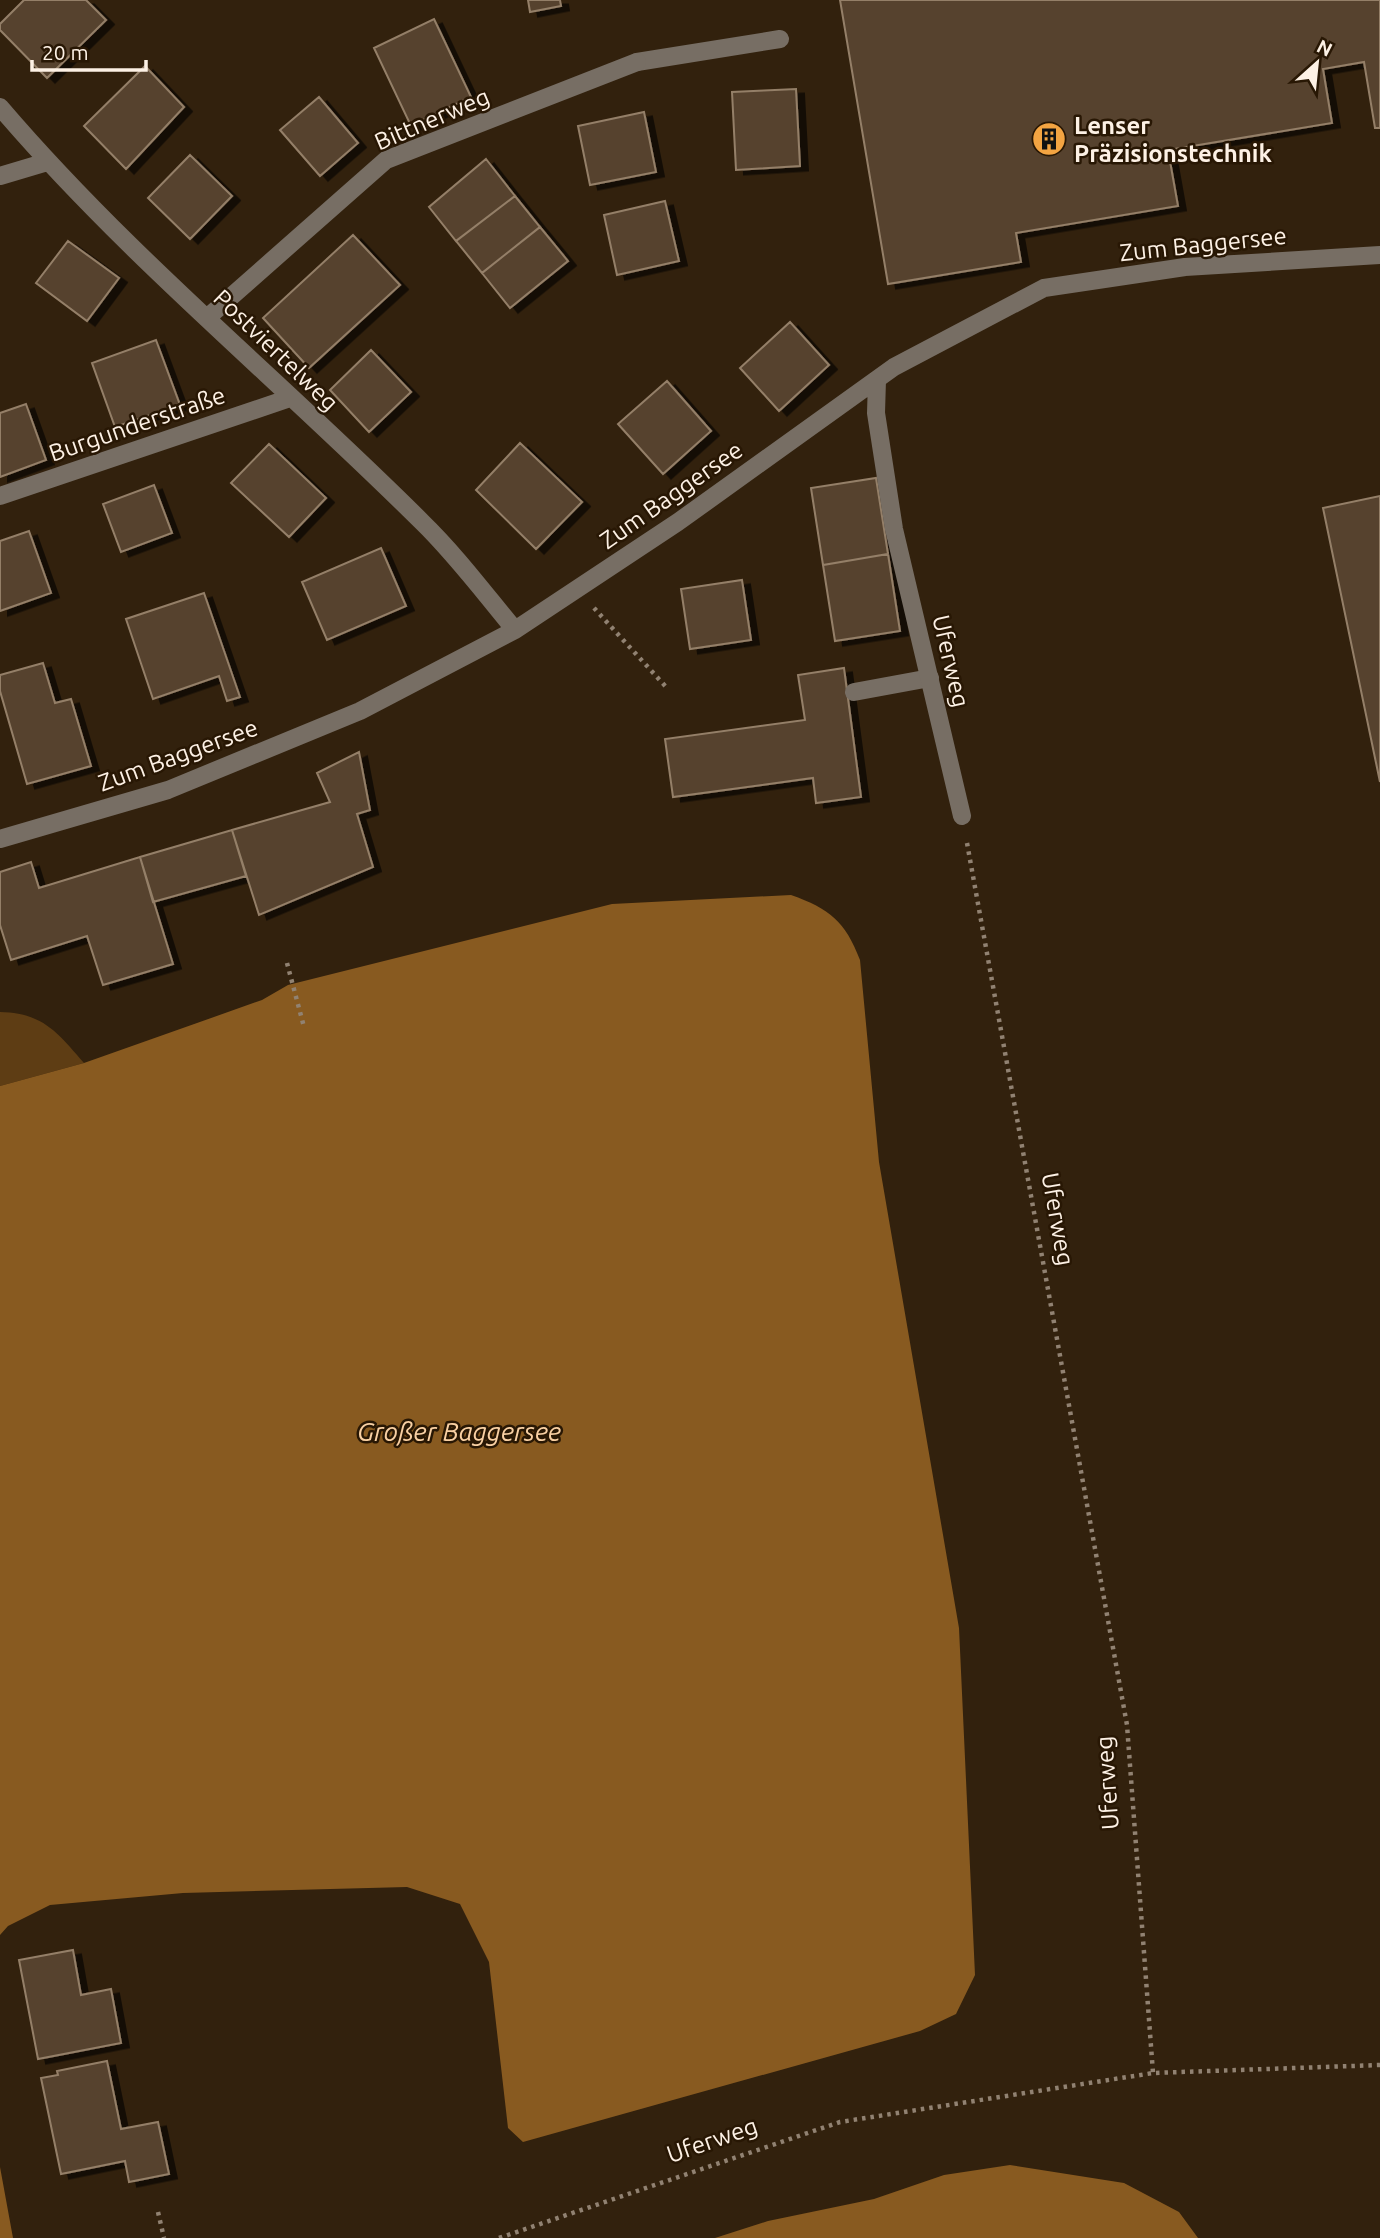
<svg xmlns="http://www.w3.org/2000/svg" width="1380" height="2238" font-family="Ubuntu,sans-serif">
<defs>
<filter id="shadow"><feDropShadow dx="8" dy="4.5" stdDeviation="0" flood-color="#0009"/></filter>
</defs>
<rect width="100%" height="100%" fill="#32210d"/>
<path fill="#5e3d14" d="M0 1012C43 1013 57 1032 84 1063L0 1086Z"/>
<path fill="#885a20" d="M791 895C830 909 845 921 860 960L879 1162 959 1628 975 1975 956 2014 920 2031 523 2142 508 2128 489 1962 460 1904 407 1887 183 1893 50 1905 8 1926 0 1935V1086L84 1063 262 1000 288 985 612 904Z
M1010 2165 1124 2183 1179 2212 1198 2238H715L768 2221 874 2199 944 2175Z
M0 2167 13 2238H0Z"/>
<path fill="#56432f" stroke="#947f68" stroke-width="2" filter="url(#shadow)" d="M24 0H86L106 20 47 78 0 30V24Z
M528 0H560L561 6 530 12Z
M840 0H1380V128H1375L1364 62 1323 69 1332 123 1168 150 1178 206 1016 233 1021 262 888 284Z
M434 19 471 97 411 126 374 48Z
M145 66 184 107 126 169 84 126Z
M796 89 800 166 736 170 732 92Z
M319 97 358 143 320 176 280 130Z
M644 112 656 172 590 185 578 126Z
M190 155 232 196 190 239 148 198Z
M486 159 515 196 456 241 429 207Z
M515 196 540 227 482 273 456 241Z
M665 201 679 261 617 275 604 215Z
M540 227 568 261 510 308 482 273Z
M353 235 400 285 309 368 263 318Z
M68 241 119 278 87 321 36 283Z
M790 322 829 365 779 411 740 368Z
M156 340 180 405 115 427 92 363Z
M371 350 411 392 369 432 330 390Z
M667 381 711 431 663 474 618 424Z
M26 404 46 460 0 477V413Z
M520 443 582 502 536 549 476 490Z
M269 444 326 498 289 537 231 483Z
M876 478 888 554 823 565 811 488Z
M154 485 172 533 121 552 103 504Z
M1380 496V782L1323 508Z
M29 531 51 593 0 611V541Z
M381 548 406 606 327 640 302 582Z
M888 554 900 631 835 641 823 565Z
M742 580 751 640 690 649 681 589Z
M204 593 240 697 227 701 219 676 153 699 126 619Z
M43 663 55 703 71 699 91 766 27 784 0 691V675Z
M844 668 861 797 816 803 813 778 673 797 665 739 805 720 798 675Z
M359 752 370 810 357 814 373 867 259 915 232 830 330 802 317 773Z
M232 830 246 876 153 902 140 857Z
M140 857 173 964 103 985 87 936 11 960 0 925V872L31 862 39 888Z
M73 1950 81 1995 111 1989 121 2043 38 2059 19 1960Z
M107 2061 121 2129 158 2122 169 2174 129 2182 125 2161 61 2174 41 2078 58 2075 57 2071Z"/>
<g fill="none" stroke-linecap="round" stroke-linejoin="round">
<path stroke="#918272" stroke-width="4.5" stroke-dasharray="3.5 5" stroke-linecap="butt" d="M594 608 667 688
M967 843 1127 1725 1153 2073
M287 963 304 1027
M158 2212 164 2238
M499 2238 840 2122 1153 2073 1380 2065"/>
<path stroke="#776e64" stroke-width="18" d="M637 62 780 39
M854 692 930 678"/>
<path stroke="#776e64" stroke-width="18" d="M0 107C128 257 283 383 422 522 456 555 485 594 515 630
M0 176 47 162
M208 317 386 160 637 62
M877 380 876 413 894 529 962 816
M0 496 290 398
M0 839 168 790 360 711 515 630 678 522 894 367 1044 288 1185 267 1380 255"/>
</g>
<defs>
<g id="building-disc" transform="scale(1.75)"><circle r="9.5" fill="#f3a442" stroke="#281704"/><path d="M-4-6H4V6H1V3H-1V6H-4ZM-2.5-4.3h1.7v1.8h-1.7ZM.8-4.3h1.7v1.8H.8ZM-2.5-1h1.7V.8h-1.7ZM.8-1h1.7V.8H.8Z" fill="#111"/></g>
</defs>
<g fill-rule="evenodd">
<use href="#building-disc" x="1049" y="139"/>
</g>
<g text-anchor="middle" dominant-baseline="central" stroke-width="5" stroke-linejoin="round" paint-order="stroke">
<g font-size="24" fill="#fdf1e5" stroke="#281704">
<text transform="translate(432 119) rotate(-23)">Bittnerweg</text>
<text transform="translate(1203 244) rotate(-6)">Zum Baggersee</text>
<text transform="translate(276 350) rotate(44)">Postviertelweg</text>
<text transform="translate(137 424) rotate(-19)">Burgunderstraße</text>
<text transform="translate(671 495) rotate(-35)">Zum Baggersee</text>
<text transform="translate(951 661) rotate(77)">Uferweg</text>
<text transform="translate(178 755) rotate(-20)">Zum Baggersee</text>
<text transform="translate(1058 1219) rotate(80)">Uferweg</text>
<text transform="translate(1107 1783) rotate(-94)">Uferweg</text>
<text transform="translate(712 2140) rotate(-19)">Uferweg</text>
</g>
<g font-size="24" font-weight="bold" fill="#fdf1e5" stroke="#281704" text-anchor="start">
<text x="1074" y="125">Lenser<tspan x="1074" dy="28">Präzisionstechnik</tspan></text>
</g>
<g font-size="26" font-style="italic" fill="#f9d0a3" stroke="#281704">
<text x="459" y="1431">Großer Baggersee</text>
</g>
</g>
<g transform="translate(1317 63) rotate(27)" stroke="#281704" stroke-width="5" paint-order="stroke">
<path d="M0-5L12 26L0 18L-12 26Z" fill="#fdf1e5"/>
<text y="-10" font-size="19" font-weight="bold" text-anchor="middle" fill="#fdf1e5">N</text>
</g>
<path d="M32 60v10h114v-10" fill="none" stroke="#fdf1e5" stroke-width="3.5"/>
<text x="42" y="60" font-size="21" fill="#fdf1e5" stroke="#281704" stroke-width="5" paint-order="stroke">20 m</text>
</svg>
